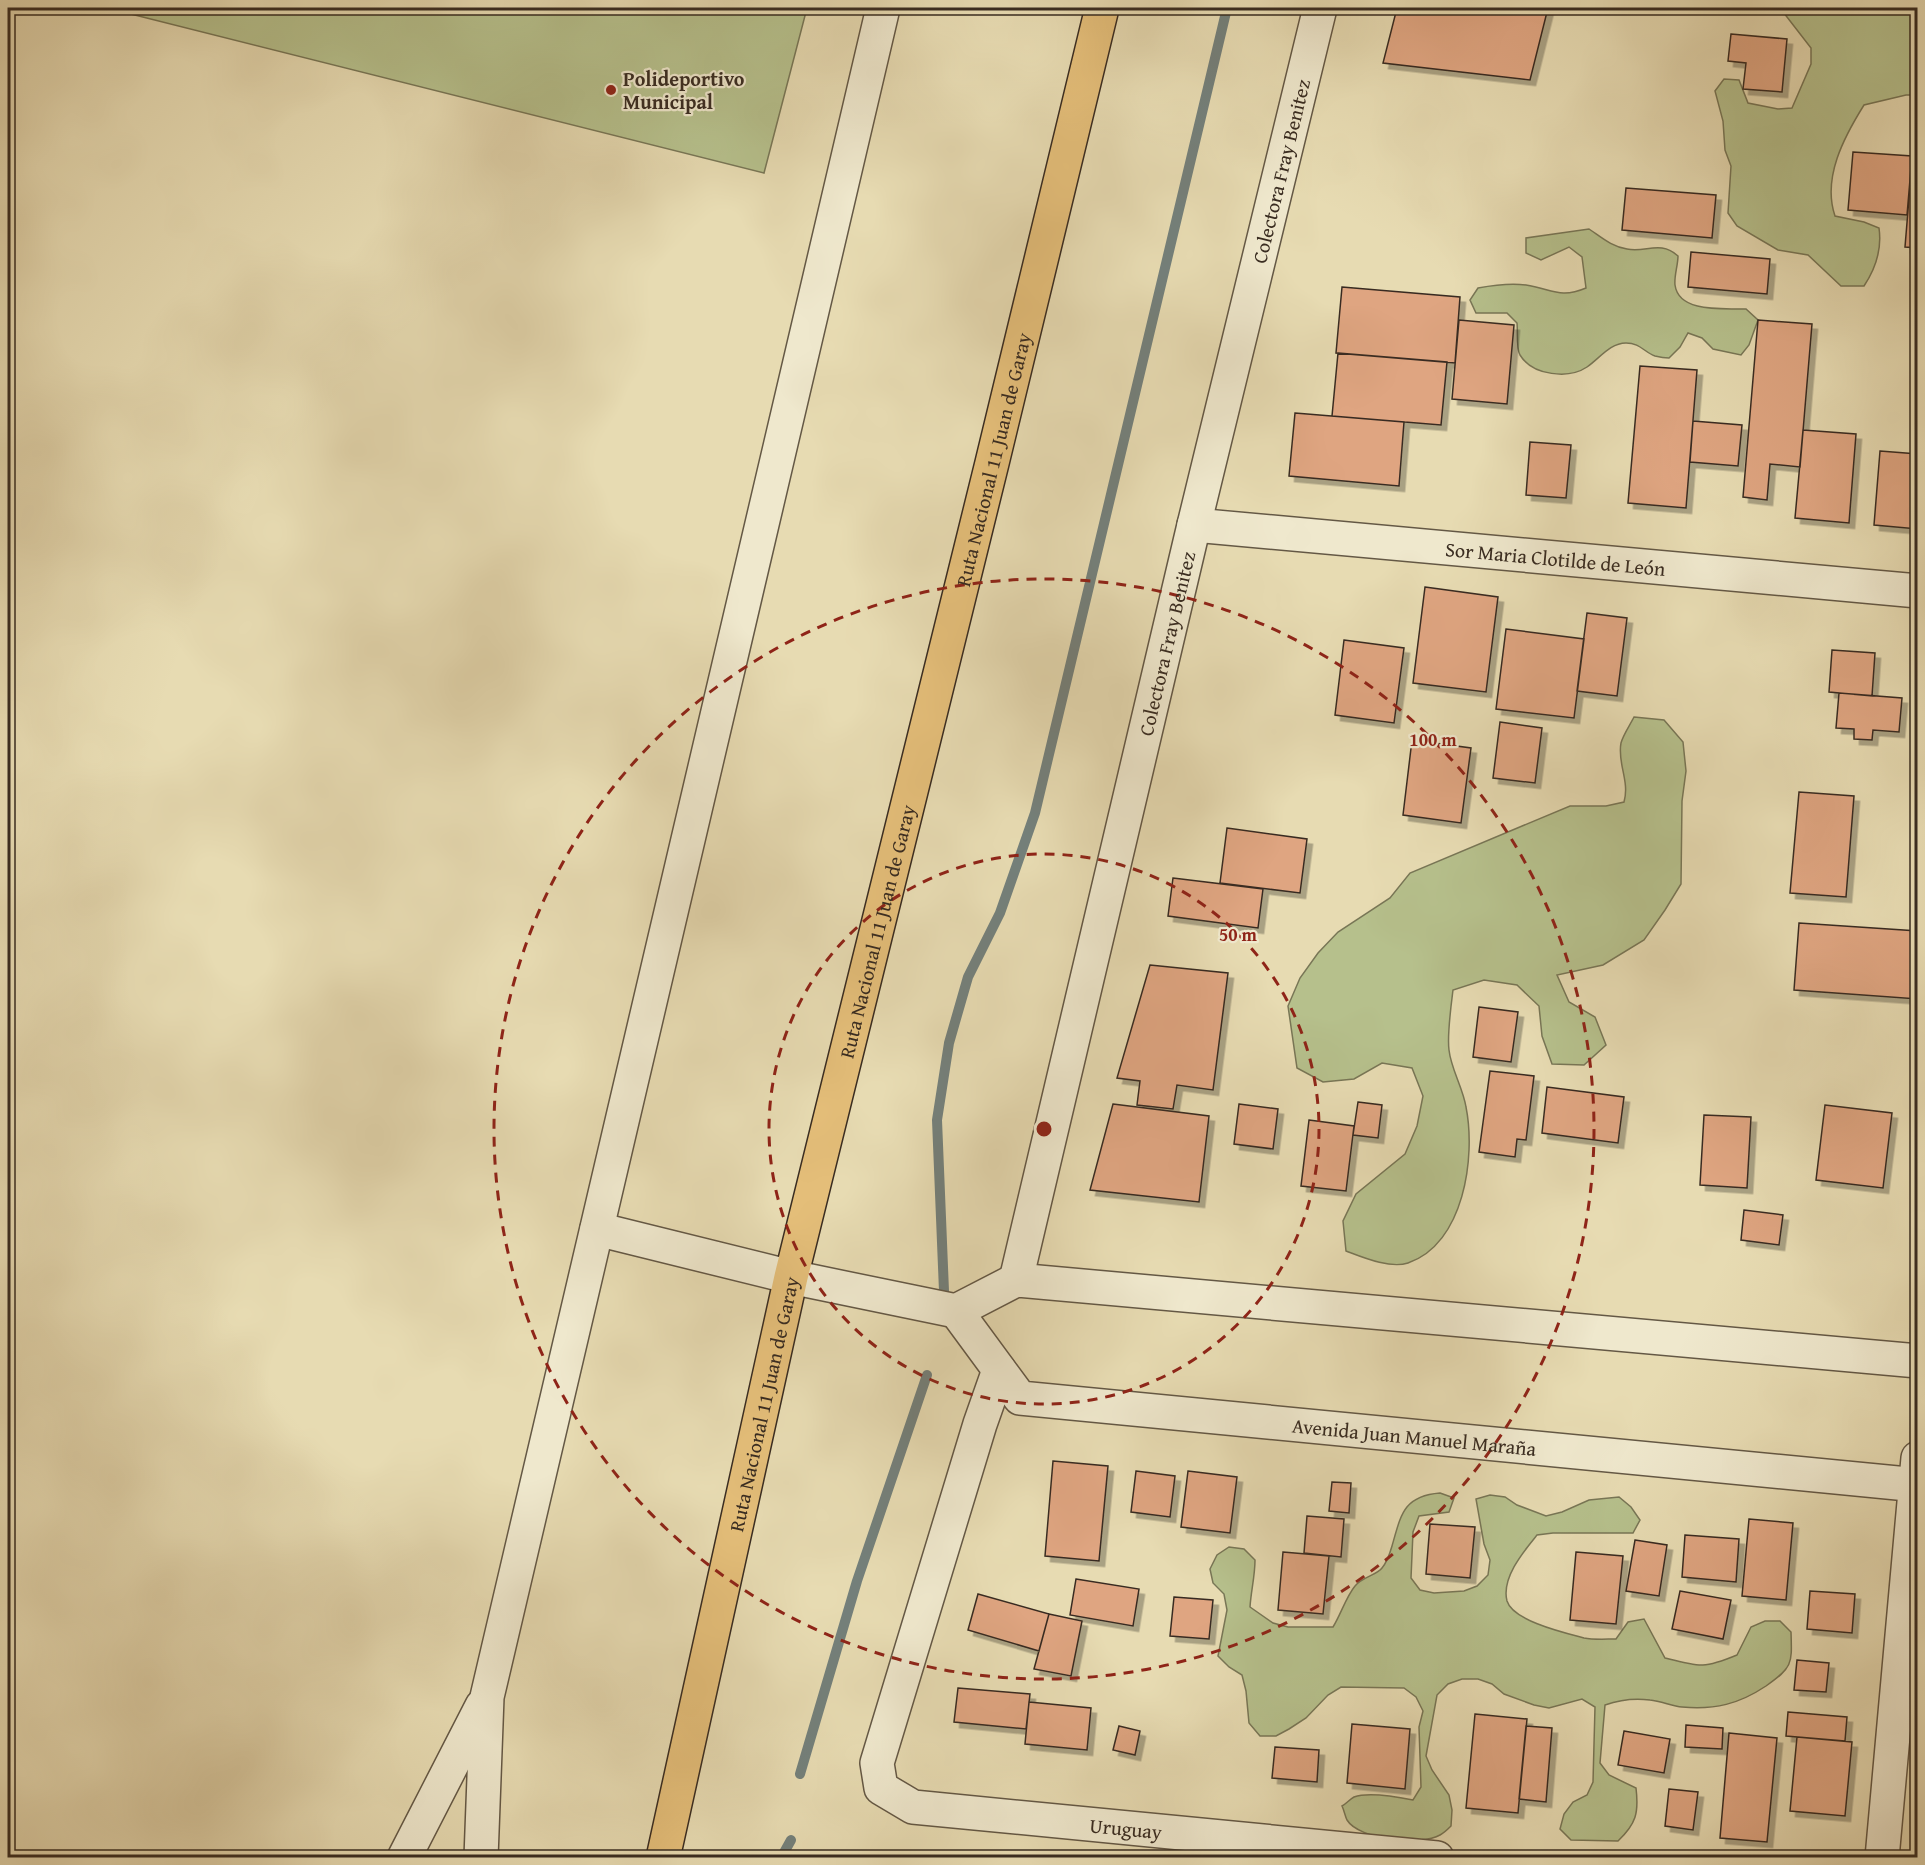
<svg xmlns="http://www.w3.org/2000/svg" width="1925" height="1865" font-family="'Gentium Book Plus',serif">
<defs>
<filter id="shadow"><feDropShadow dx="5.5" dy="5.5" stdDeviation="0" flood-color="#0004"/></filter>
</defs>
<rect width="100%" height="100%" fill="#e7dbb2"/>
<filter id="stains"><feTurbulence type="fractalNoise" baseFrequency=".00333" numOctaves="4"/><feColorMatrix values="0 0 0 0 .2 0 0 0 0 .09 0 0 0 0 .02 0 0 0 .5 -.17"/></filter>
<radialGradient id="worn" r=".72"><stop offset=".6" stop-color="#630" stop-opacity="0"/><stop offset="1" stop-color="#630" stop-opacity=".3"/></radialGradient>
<path fill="#b6c08c" stroke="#787656" stroke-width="1.5" d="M107 8H807L764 173Z
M1780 8H1917V95H1906L1864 105C1844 137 1822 178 1835 216L1864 222 1879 228C1882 249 1876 268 1864 286H1841L1808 255 1778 250 1737 226 1728 213 1731 166 1725 150 1723 121 1715 91 1724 79 1739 80 1748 103 1778 109 1792 108 1811 64V48Z
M1589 229C1601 237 1612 247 1627 249 1646 253 1660 240 1678 256 1678 265 1674 276 1675 285 1679 314 1726 308 1746 309L1758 320 1749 345 1741 355 1713 349 1702 338 1688 333 1680 347 1669 358C1665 358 1659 357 1655 356 1644 352 1640 343 1626 343 1610 343 1600 358 1587 367 1569 379 1533 376 1520 355 1516 348 1518 332 1517 323L1507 313H1476L1470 300 1478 288C1494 285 1511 283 1526 285 1552 289 1560 299 1586 288L1582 257 1569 247 1541 260 1526 253V238Z
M1634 717 1664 720 1683 742 1686 771 1682 801 1681 884 1665 910 1644 940 1603 965 1557 975 1569 1002 1595 1017 1606 1045 1584 1065 1552 1064 1542 1036 1539 1006 1517 985 1484 980 1453 990C1451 1006 1447 1035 1449 1050 1451 1069 1463 1088 1466 1107 1476 1157 1464 1244 1408 1263 1390 1269 1362 1257 1346 1251L1343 1221 1356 1194 1405 1154 1417 1126 1423 1096 1412 1068 1382 1063 1354 1079 1323 1082 1297 1068 1288 1006 1300 978 1318 953 1338 932 1390 898 1410 873 1570 806H1606L1624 802C1630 781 1617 763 1621 743 1623 735 1630 725 1634 717Z
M1440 1493 1454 1498 1449 1512 1419 1516 1413 1532 1411 1578 1420 1590 1434 1593 1464 1591 1477 1586 1488 1575 1490 1560 1484 1544 1476 1499 1490 1495 1505 1497 1517 1505 1546 1516 1562 1512 1589 1500 1619 1497 1631 1507 1640 1520 1633 1533H1553L1537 1535C1524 1551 1501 1578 1507 1601 1513 1621 1565 1633 1584 1638 1594 1640 1606 1639 1616 1639L1628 1622 1644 1619 1665 1658C1700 1667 1703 1669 1737 1655L1751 1627 1765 1621H1780L1791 1632C1792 1664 1793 1667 1766 1686 1739 1704 1715 1710 1682 1707 1672 1706 1661 1701 1650 1700 1635 1698 1619 1700 1605 1705L1600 1763 1609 1775 1636 1788C1639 1813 1636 1824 1618 1841L1571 1840 1560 1829 1564 1814 1573 1802 1587 1795 1593 1782 1595 1707 1582 1699 1549 1708 1534 1705 1504 1694 1492 1684 1478 1679H1462L1448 1684 1437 1695 1426 1756 1432 1770 1449 1795 1452 1810 1451 1826C1448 1829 1444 1833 1440 1835 1422 1846 1359 1840 1347 1820 1345 1816 1344 1810 1342 1806 1346 1804 1350 1799 1354 1797 1368 1792 1398 1797 1413 1800L1421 1787 1419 1727 1423 1711 1416 1697 1404 1688 1341 1687 1328 1695 1306 1718 1289 1729 1276 1736H1260L1249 1723 1246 1691 1242 1675 1229 1667 1218 1656 1227 1610 1224 1594 1213 1583 1210 1569 1217 1555 1229 1547 1244 1549 1255 1560C1255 1576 1251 1591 1250 1607L1273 1623 1288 1627H1333C1341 1614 1346 1597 1355 1586 1362 1577 1377 1575 1382 1568 1387 1562 1390 1553 1392 1546 1401 1515 1403 1496 1440 1493Z"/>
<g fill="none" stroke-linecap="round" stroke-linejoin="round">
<path stroke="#74807b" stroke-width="10" d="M944 1291 937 1120 949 1043 968 977 1000 913 1035 813 1227 8
M800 1774 857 1581 927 1375
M781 1858 791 1840"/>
</g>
<path fill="#dfa581" stroke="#392c21" stroke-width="1.5" filter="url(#shadow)" d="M1397 8H1548L1530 80 1383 63Z
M1731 34 1787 39 1782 92 1743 89 1746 63 1728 61Z
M1853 152 1912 156 1907 215 1848 210Z
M1910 186 1918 187V248L1905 247Z
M1626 188 1716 195 1712 238 1622 230Z
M1691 252 1770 259 1767 294 1688 287Z
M1342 287 1460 297 1455 363 1336 353Z
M1459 320 1514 325 1507 404 1452 399Z
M1758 320 1812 324 1800 467 1770 464 1767 500 1743 497Z
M1338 353 1447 362 1441 425 1332 416Z
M1640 366 1697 370 1686 508 1628 503Z
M1295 413 1404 422 1399 486 1289 476Z
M1693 421 1742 425 1738 466 1690 462Z
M1803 430 1856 434 1849 523 1795 518Z
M1530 442 1571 445 1566 498 1526 495Z
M1880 451 1918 454V529L1874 525Z
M1425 587 1498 597 1486 692 1413 683Z
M1587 613 1627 618 1617 696 1577 691Z
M1506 629 1584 639 1574 718 1496 709Z
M1344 640 1404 648 1394 723 1335 715Z
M1832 650 1875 653 1872 696 1829 692Z
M1839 693 1902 698 1899 732 1873 730 1872 740 1854 739V729L1836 728Z
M1500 722 1542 728 1535 783 1493 778Z
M1412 740 1471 748 1461 823 1403 815Z
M1799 792 1854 796 1846 897 1790 893Z
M1227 828 1307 839 1300 893 1220 883Z
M1173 878 1263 889 1258 928 1168 916Z
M1799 923 1918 931V999L1794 990Z
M1150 965 1228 973 1213 1090 1177 1085 1173 1109 1137 1105 1140 1081 1117 1078Z
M1479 1007 1518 1012 1511 1062 1473 1057Z
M1490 1071 1534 1076 1526 1140 1517 1139 1515 1157 1479 1152Z
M1547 1087 1624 1097 1618 1143 1542 1133Z
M1358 1102 1382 1105 1378 1138 1353 1135Z
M1113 1104 1209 1116 1199 1202 1090 1190Z
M1239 1104 1278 1109 1273 1149 1234 1144Z
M1825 1105 1892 1113 1883 1188 1816 1180Z
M1704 1115 1751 1117 1747 1188 1700 1185Z
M1309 1120 1354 1126 1346 1191 1301 1186Z
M1744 1210 1783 1215 1779 1245 1741 1240Z
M1053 1461 1108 1466 1099 1561 1045 1556Z
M1136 1471 1175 1476 1170 1517 1131 1512Z
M1188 1471 1237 1477 1230 1533 1181 1527Z
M1332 1482 1351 1483 1349 1513 1329 1511Z
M1307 1516 1344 1519 1341 1557 1304 1553Z
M1749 1519 1793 1523 1786 1600 1742 1596Z
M1430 1524 1475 1527 1470 1578 1426 1574Z
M1685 1535 1739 1539 1736 1582 1682 1577Z
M1635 1540 1667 1545 1659 1596 1626 1591Z
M1283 1552 1329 1556 1323 1614 1278 1610Z
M1576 1552 1623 1556 1616 1624 1570 1620Z
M1076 1579 1139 1589 1133 1626 1070 1615Z
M1680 1591 1731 1600 1723 1639 1672 1629Z
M1810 1591 1855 1594 1852 1633 1807 1629Z
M978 1594 1049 1614 1039 1651 968 1630Z
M1174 1597 1213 1600 1209 1639 1170 1636Z
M1049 1614 1082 1621 1071 1676 1034 1669Z
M1797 1660 1829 1663 1826 1692 1794 1690Z
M958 1688 1030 1694 1026 1729 954 1722Z
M1029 1702 1091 1708 1087 1750 1025 1744Z
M1788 1712 1847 1717 1845 1741 1786 1736Z
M1475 1714 1527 1719 1518 1813 1466 1808Z
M1352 1724 1410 1729 1405 1789 1347 1783Z
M1686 1725 1723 1728 1722 1749 1685 1747Z
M1119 1726 1140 1731 1135 1755 1113 1750Z
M1526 1726 1552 1728 1546 1802 1519 1799Z
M1624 1731 1670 1739 1664 1773 1618 1765Z
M1729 1733 1777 1738 1767 1842 1720 1838Z
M1797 1737 1852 1742 1845 1816 1790 1811Z
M1275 1747 1319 1750 1317 1782 1272 1778Z
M1669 1789 1698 1792 1693 1830 1665 1826Z"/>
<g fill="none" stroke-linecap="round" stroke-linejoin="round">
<g stroke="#645845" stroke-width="36">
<g id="minor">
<path id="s1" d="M1194 525 1918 591"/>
<path d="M597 1229 791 1277 956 1311 1016 1280 1918 1361"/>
<path id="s2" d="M1016 1280 1194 525 1320 8"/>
<path id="s3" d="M956 1311 1020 1398 1918 1485"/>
<path id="s4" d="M999 1370 980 1424 877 1763 881 1788 913 1807 1437 1858"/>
<path d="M404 1858 482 1706"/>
<path d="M481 1858 487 1697 883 8"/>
<path d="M1882 1858 1918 1458"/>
</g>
</g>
<g stroke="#392c21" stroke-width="36">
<g id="highway">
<path id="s5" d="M663 1858 791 1277 992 463 1102 8"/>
</g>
</g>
<use href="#minor" stroke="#efe8cd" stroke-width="33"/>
<use href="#highway" stroke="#e4be79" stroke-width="33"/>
</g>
<g fill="none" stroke="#8f2418" stroke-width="3" stroke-dasharray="10 8">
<circle cx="1044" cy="1129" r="275"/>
<circle cx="1044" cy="1129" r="550"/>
</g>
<circle fill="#8f2418" stroke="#efe8cd" stroke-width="2" cx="611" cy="90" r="6"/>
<g text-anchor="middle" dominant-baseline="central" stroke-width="4.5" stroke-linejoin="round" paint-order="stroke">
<g font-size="20" font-weight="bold" fill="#392c21" stroke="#efe8cd" text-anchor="start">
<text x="623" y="78">Polideportivo<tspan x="623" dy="23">Municipal</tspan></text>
</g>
<g font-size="20" fill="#392c21" stroke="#efe8cd">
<text stroke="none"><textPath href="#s2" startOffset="1140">Colectora Fray Benitez</textPath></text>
<text stroke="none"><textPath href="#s5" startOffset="1437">Ruta Nacional 11 Juan de Garay</textPath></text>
<text stroke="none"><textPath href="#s1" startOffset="363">Sor Maria Clotilde de León</textPath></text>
<text stroke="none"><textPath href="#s2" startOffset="654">Colectora Fray Benitez</textPath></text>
<text stroke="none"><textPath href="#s5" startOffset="951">Ruta Nacional 11 Juan de Garay</textPath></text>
<text stroke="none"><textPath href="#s5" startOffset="465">Ruta Nacional 11 Juan de Garay</textPath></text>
<text stroke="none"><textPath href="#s3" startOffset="504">Avenida Juan Manuel Maraña</textPath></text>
<text stroke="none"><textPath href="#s4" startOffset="688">Uruguay</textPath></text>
</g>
</g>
<circle cx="1044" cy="1129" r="9" fill="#8f2418" stroke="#efe8cd" stroke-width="3"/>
<g font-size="18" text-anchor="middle" font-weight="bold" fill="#8f2418" stroke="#efe8cd" stroke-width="4.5" stroke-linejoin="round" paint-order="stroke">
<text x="1433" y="746">100 m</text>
<text x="1238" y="941">50 m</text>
</g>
<rect width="1925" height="1865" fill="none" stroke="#e7dbb2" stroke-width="30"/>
<rect x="9" y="9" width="1907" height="1847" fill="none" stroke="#392c21" stroke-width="3"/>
<rect x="15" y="15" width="1895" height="1835" fill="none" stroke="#392c21" stroke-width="1.5"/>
<rect width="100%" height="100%" filter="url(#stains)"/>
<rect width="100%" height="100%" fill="url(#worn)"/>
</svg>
